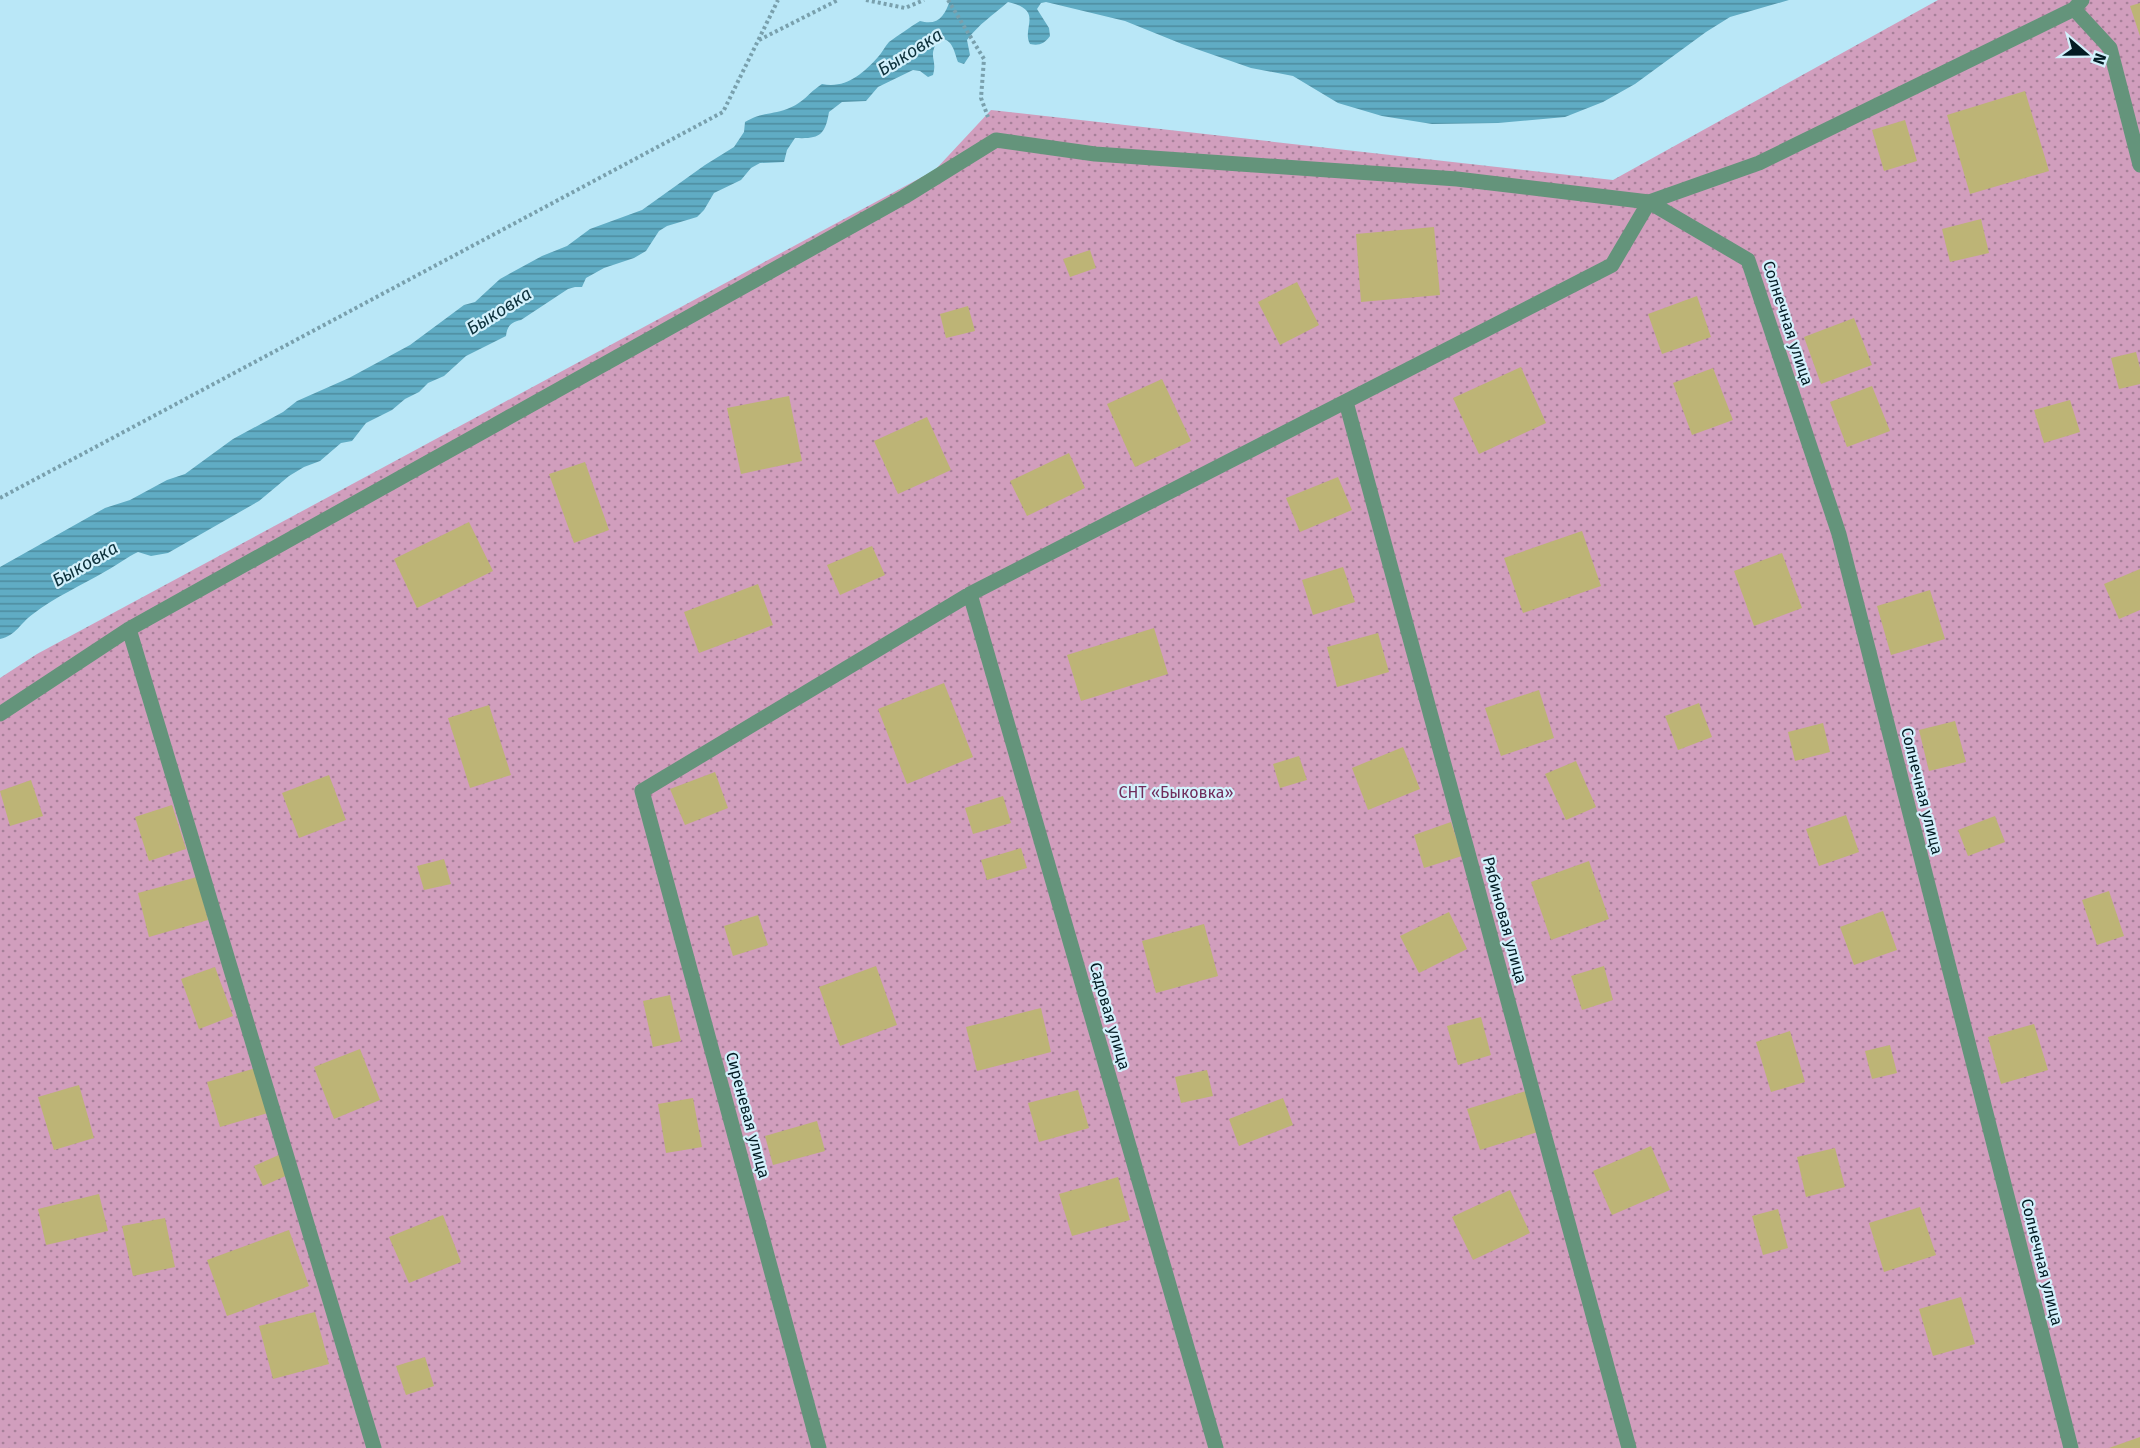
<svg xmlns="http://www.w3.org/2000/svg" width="2140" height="1448" font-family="'Fira Sans',sans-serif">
<defs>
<pattern id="garden-dots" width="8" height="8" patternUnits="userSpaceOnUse" patternTransform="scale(1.5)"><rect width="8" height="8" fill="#d19ebd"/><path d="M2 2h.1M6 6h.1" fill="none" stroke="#a78099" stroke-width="1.8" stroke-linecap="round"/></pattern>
<pattern id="water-rules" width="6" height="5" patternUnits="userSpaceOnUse" patternTransform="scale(1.5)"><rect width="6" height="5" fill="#60acc4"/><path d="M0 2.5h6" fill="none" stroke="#4d8b9f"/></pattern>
</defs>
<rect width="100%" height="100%" fill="#b9e7f7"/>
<path fill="url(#garden-dots)" d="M1938 0H2140V1448H0V678L37 654 935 170 991 110 1613 180Z"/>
<path fill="url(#water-rules)" d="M950 0H1789L1730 17 1706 32 1635 84 1603 102 1565 117 1498 123 1432 124 1382 116 1338 103 1293 76 1251 68 1182 44 1125 21 1046 2 1041 3 1037 9 1049 28 1050 36C1044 44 1039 46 1030 44 1021 28 1045 10 1008 2 993 15 979 24 967 40L970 55 964 64 958 62C954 51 953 40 940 38 926 57 938 58 933 75L928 77 920 71 913 70 878 87 866 101 842 102 829 112C825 136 819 139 795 138L787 150 784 162 760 163 751 168 741 180 714 193 704 210 697 217 667 226 659 231 646 251 634 258 604 268 586 278 582 287H575L568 289 521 320C511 322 507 326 506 336L466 356 444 376 428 383 419 392 405 399 392 410 366 423 352 441 341 443 320 461 304 467 289 476 259 501 168 553 151 556 138 552C127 557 117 565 106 571 82 585 55 597 33 614 20 623 17 635 0 639V567L105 508 130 500 167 480 185 474 233 439 283 412 297 401 349 378 410 345 464 305 475 302 500 279 542 256 567 246 590 229 642 210 705 165 734 147 744 132 745 122C762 112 771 115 787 109 804 103 808 93 822 84 845 89 863 74 878 57 882 53 885 46 889 42 899 35 910 27 920 21 938 26 945 16 950 0Z"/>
<path fill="#bdb476" d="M2140 3V36L2130 6Z
M2025 91 2049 171 1970 194 1947 115Z
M1905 120 1917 161 1884 171 1872 130Z
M1981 219 1989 253 1950 262 1942 229Z
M1434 227 1440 295 1361 302 1356 234Z
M1090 250 1096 268 1070 277 1063 259Z
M1297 282 1319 325 1280 345 1258 302Z
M1697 296 1711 337 1662 354 1648 314Z
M968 306 975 331 946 338 940 314Z
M1854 318 1872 365 1821 384 1804 337Z
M2136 352 2140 368V384L2119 389 2111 358Z
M1521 367 1546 423 1479 454 1453 398Z
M1713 368 1733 420 1692 435 1673 383Z
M1162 379 1191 441 1135 467 1107 404Z
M1872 386 1890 431 1847 447 1830 402Z
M789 396 802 461 741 474 727 408Z
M2070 400 2080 432 2044 443 2034 410Z
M927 417 951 470 898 494 874 441Z
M1069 453 1085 488 1027 516 1010 481Z
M585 462 609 530 574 543 549 474Z
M1338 477 1352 510 1300 532 1286 498Z
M469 522 493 571 417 608 394 559Z
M1582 531 1601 586 1523 613 1504 558Z
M872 546 885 575 840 595 827 565Z
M1782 553 1802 608 1754 626 1734 571Z
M1343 567 1355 602 1313 615 1302 580Z
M2140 569V610L2119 619 2104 584Z
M758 584 773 625 699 653 684 612Z
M1930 590 1945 639 1891 655 1877 606Z
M1154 628 1168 674 1081 701 1067 655Z
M1378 633 1389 672 1337 687 1327 647Z
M944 683 973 757 907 784 878 709Z
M1539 690 1554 738 1501 756 1485 708Z
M1699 703 1712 737 1678 750 1665 716Z
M489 705 511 775 470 788 448 718Z
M1955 721 1966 762 1929 771 1919 730Z
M1823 723 1830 752 1795 761 1788 732Z
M1403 747 1420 789 1368 810 1352 768Z
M1299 756 1307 780 1280 788 1273 764Z
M1576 761 1596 807 1566 820 1545 774Z
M715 772 728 808 685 825 670 789Z
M329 775 346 820 299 838 282 793Z
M31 780 43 816 10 826 0 791Z
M1003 796 1011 823 973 834 965 808Z
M172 805 186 849 149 861 135 817Z
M1846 815 1859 852 1819 866 1806 829Z
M1995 816 2005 842 1968 856 1958 830Z
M1451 822 1462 856 1424 868 1414 835Z
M1021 848 1027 868 987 880 981 860Z
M444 859 451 884 424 890 417 866Z
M1589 861 1609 919 1551 940 1531 882Z
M197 877 208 920 149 937 138 893Z
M2109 891 2124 936 2097 945 2082 900Z
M1883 911 1897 950 1854 965 1840 927Z
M1449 912 1467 949 1419 973 1400 936Z
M758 915 768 945 733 956 724 926Z
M1204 924 1218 976 1156 993 1142 941Z
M876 966 897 1025 840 1046 819 987Z
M1604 966 1613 1000 1582 1010 1571 976Z
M215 967 233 1016 199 1029 181 979Z
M670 995 681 1041 653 1047 643 1001Z
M1041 1008 1051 1052 977 1071 966 1027Z
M1481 1017 1491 1055 1458 1065 1447 1026Z
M2034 1024 2048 1070 2001 1084 1988 1037Z
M1790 1031 1805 1082 1771 1092 1756 1042Z
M1890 1045 1897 1073 1872 1079 1865 1051Z
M360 1049 380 1100 334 1119 314 1067Z
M256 1068 268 1113 220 1127 207 1082Z
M1207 1070 1213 1096 1181 1103 1175 1077Z
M79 1085 94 1138 54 1150 38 1097Z
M1078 1090 1089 1128 1039 1142 1028 1103Z
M1526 1091 1538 1132 1480 1150 1467 1109Z
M693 1098 702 1147 666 1153 658 1104Z
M1283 1098 1293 1125 1239 1146 1229 1119Z
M817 1121 825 1151 773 1165 765 1136Z
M1651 1146 1670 1190 1612 1215 1593 1171Z
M1835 1148 1845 1187 1806 1197 1797 1157Z
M281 1154 290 1174 263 1186 254 1166Z
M1118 1177 1130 1220 1072 1236 1059 1194Z
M1510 1190 1530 1233 1473 1260 1452 1217Z
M99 1194 108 1231 46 1245 38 1209Z
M1920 1207 1936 1255 1884 1272 1869 1223Z
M1778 1209 1788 1248 1763 1255 1752 1216Z
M443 1215 461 1262 409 1283 389 1237Z
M165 1218 175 1267 133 1276 122 1226Z
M289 1230 309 1286 227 1316 207 1260Z
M1961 1297 1975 1344 1933 1356 1919 1309Z
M315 1312 329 1364 273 1379 259 1326Z
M425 1357 434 1386 406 1395 396 1366Z
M2140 1437V1448H2109Z"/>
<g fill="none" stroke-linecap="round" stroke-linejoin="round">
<path stroke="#79a0ad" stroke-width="4" stroke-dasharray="3 3" stroke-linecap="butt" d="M866 0 905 8 924 0
M948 0 984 59 981 98 988 117
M759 40 838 0
M0 498 723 112 778 0"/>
<path stroke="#64947b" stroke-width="15" d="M2074 9 2110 48 2140 165
M1346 402 1629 1448
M970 594 1216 1448
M129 629 374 1448
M0 714 129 629 904 197 996 140 1095 154 1457 179 1649 202 1759 163 2074 9 2082 0
M819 1448 642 791 970 594 1612 265 1649 202 1748 260 1839 534 2071 1448"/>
</g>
<g text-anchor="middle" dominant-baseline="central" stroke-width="4.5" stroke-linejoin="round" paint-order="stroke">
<g font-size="16" fill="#021b23" stroke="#d3f1fc">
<text transform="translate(1788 323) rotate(72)">Солнечная улица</text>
<text transform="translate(1922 791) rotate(76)">Солнечная улица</text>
<text transform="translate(1505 920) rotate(75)">Рябиновая улица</text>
<text transform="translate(1110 1016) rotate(74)">Садовая улица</text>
<text transform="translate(748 1115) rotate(75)">Сиреневая улица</text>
<text transform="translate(2042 1262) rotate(76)">Солнечная улица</text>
</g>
<g font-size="16" fill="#6f2c5b" stroke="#d3f1fc">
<text x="1176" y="792">СНТ «Быковка»</text>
</g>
<g font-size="18" font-style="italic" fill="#0c313c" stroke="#d3f1fc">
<text transform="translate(910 52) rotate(-32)">Быковка</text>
<text transform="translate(499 311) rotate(-32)">Быковка</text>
<text transform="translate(85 564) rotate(-30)">Быковка</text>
</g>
</g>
<g transform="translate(2086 54) rotate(110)" stroke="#d3f1fc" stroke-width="4.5" paint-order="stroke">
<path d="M0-4.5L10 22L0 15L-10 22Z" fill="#021b23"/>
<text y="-9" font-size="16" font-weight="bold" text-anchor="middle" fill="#021b23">N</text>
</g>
</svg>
